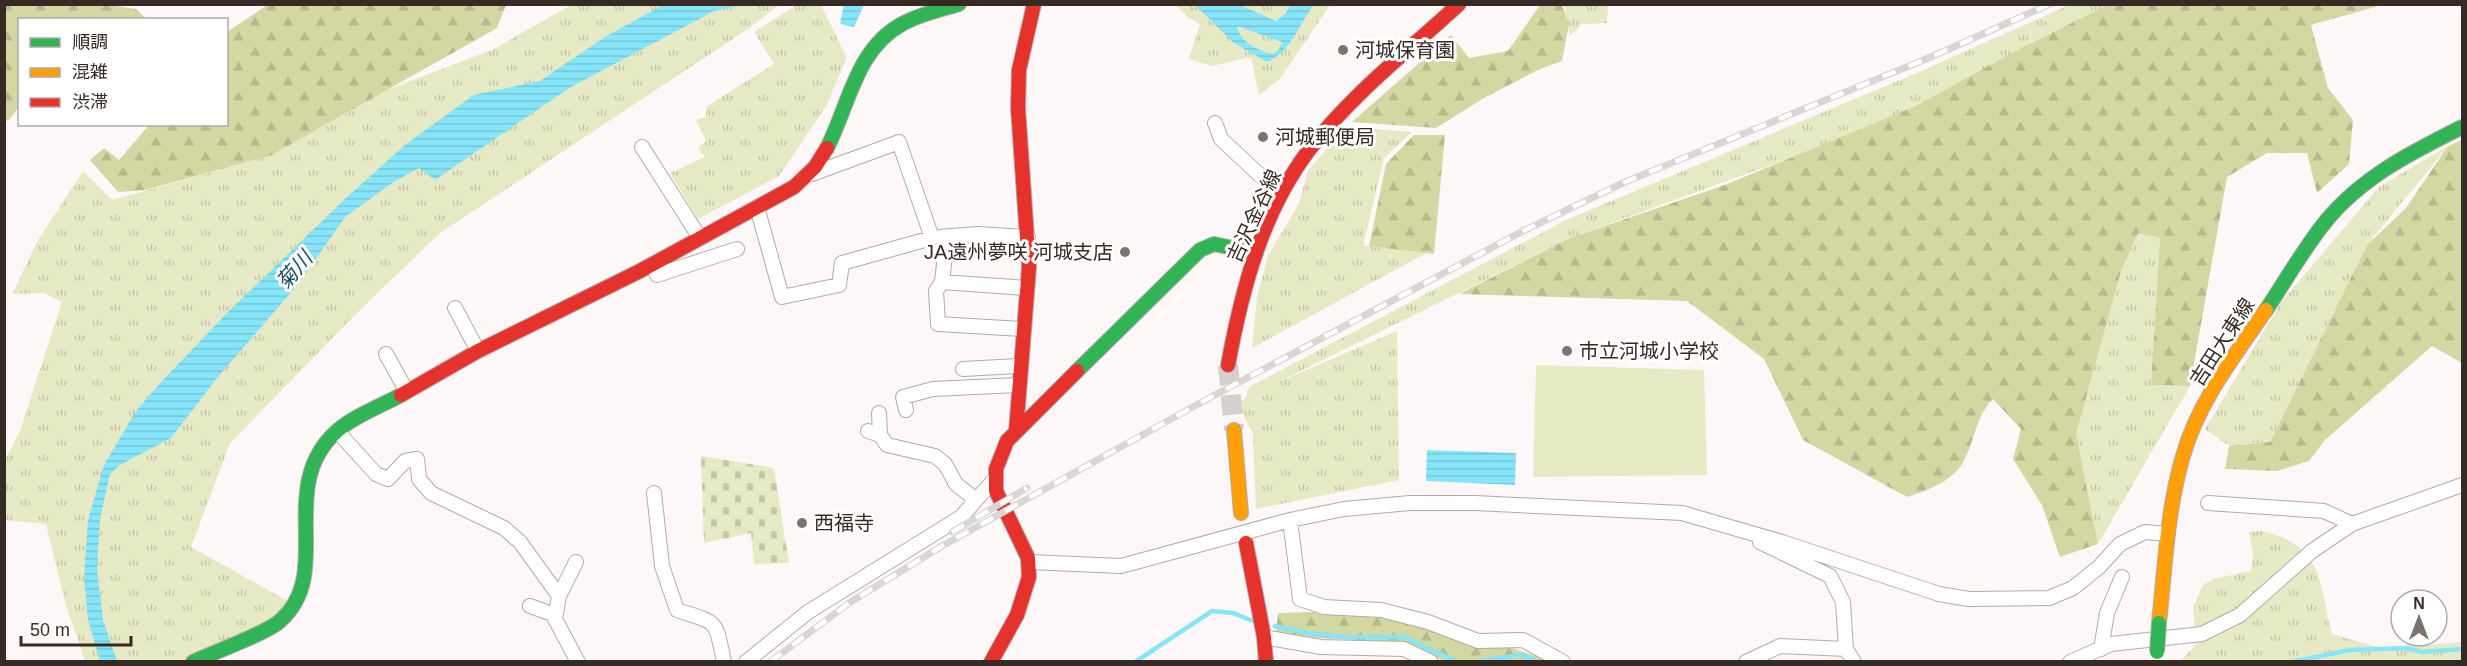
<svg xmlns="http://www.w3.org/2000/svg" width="2467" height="666" font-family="Helvetica,'Noto Sans JP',sans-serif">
<defs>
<pattern id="grass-tufts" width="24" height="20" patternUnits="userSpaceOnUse" patternTransform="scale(1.5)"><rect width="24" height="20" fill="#e5e9c4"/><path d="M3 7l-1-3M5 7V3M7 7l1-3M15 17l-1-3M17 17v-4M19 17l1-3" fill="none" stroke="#c5c8a8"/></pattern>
<pattern id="forest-firs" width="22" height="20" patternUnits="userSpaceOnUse" patternTransform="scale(1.5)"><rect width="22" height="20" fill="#d3d7a1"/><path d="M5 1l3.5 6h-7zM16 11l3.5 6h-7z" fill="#b6b98a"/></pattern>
<pattern id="cemetery-stones" width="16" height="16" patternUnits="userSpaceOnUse" patternTransform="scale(1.5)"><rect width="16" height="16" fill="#e5e9c4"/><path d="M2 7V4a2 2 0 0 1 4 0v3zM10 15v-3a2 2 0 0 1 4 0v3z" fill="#c5c8a8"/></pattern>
<pattern id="water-rules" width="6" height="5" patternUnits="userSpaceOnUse" patternTransform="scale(1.5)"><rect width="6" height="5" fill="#87e5fa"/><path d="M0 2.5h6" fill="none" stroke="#75c5d6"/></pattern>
</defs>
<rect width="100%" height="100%" fill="#fdf8f7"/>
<path fill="url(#grass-tufts)" d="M571 5H779L748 29 440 233 361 309 230 443 191 547 295 605 212 653 220 661H85L65 602 46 524 5 520 4 462 20 431 62 302 44 293 12 294 38 240 83 171 112 200 270 156 389 89 492 50Z
M797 5H821L847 58 826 106 779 176 698 219 670 173 705 157 698 148 706 141 696 120 706 117V107L774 64 754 32Z
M1176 5H1330L1280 79 1259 95 1251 57 1212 66 1189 59 1200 24 1187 17Z
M1564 5H1608L1607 23 1582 24 1570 36Z
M2069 5H2110L2032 42 1920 111 1570 238 1276 383 1397 331 1399 480 1256 509 1253 434 1237 402 1245 399 1249 387 1566 220 1919 72Z
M1345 127 1412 132 1384 158 1363 246 1430 251 1252 348 1257 296 1268 256 1299 203 1308 171Z
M2448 146 2367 245 2270 442 2229 446 2205 429 2282 301 2379 187Z
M2138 233 2160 238 2151 385 2190 386 2098 544 2076 434 2121 270Z
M2262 531C2324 546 2318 579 2332 634L2384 649 2462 642V661L2179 662 2196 645 2193 607 2203 585 2213 579 2251 571 2253 554 2249 532Z"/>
<path fill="url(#forest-firs)" d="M5 4 109 5 136 9 147 19 20 20 19 107 8 121 4 119Z
M2110 4 2382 5 2311 25 2328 88 2353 120 2349 164 2317 193 2307 153H2267L2227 177 2190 386 2151 385 2160 238 2138 233 2121 271 2076 434 2098 544 2060 557 2042 505 2013 459 2021 429 1993 399C1974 417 1975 446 1960 467 1948 483 1926 491 1907 497L1803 440 1764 359 1687 301 1459 294 1570 238 1722 186 1914 107 2025 46Z
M267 5H506L497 28 270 156 145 190 118 192 90 160 104 148 119 160 149 125 226 124 227 32Z
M1540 5H1562L1569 24 1562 61 1538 70 1484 98 1436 128 1352 122 1451 35 1469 58 1508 51Z
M1414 135H1445L1434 254 1369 246 1386 164Z
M2462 140V363L2432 346 2325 440 2309 461 2277 471 2225 469 2229 446 2270 442 2367 245 2406 208 2448 146Z
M1315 612 1422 620 1495 638 1509 647 1550 661 1442 660 1397 642 1299 637 1276 633 1278 613Z"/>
<path fill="url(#cemetery-stones)" d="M701 456 774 468 789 563 754 564 751 533 704 543Z"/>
<path fill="#e5e9c4" d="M1536 365 1704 370 1707 475 1533 477Z"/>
<path fill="url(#water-rules)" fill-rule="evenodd" d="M844 4 864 5 854 27 840 24Z
M663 5H743L714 11 569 88 435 180 419 168 392 183 345 217 299 283 217 378 171 438 120 465 110 474 100 519 97 569 103 620 117 661H100L88 620 84 579 88 520 104 465 136 411 162 381 228 312 346 198 406 144 474 95 540 81 605 37Z
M1195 5H1240L1276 21 1286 13 1290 5H1314C1297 26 1293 50 1267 62L1234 43ZM1237 26 1282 42 1279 49 1273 54C1259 51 1239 42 1237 26Z
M1427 450 1516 453 1515 485 1426 481Z"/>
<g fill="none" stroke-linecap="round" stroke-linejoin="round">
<path stroke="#87e5fa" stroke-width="4.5" d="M1275 626 1307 633 1344 637H1404L1457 662
M1135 662 1212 611 1233 613 1253 621
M1473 662 1521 655 1539 662
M2292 662 2350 650 2407 648 2422 652 2462 649"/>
<path stroke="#d5cfcd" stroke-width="20" stroke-dasharray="20 10" stroke-linecap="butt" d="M1228 365 1234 430"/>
<g stroke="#b3aaa8" stroke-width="16">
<path id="street" d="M1215 123 1221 139 1264 179
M642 147 700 238
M757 207 782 297 839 285 842 263 932 238 899 142 812 174
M940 237 978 234 1028 237
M947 237 942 282 1027 288
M652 264 657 275 737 249
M942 282 936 291 938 324 1023 329
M455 308 478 351
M386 354 406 390
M963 369 1020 366
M906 410 903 397 933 389 1019 385
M879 413 880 435
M337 431 376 474 388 479 405 461 417 459 419 479 431 493 504 528 520 542 559 596 555 619 578 662
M868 431 880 435 887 445 935 456 945 464 956 484 976 500
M654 493 662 566 677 610C719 624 715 618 724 662
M2208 503 2324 511 2352 524 2462 485
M1290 520 1300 599 1324 607 1381 610 1428 622 1478 641 1523 640 1563 662
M1760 542 1830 576 1843 602 1846 649 1854 662
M1030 562 1121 566 1290 520 1344 509 1410 503H1475L1682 513 1782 542 1939 594 1969 599 2049 598 2073 588 2099 567 2120 544 2145 532 2168 534
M559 596 576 562
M530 606 555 615
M1264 637 1321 647 1404 649 1431 662
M2101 649 2107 613 2122 577
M746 662 808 612 961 517 994 480
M1746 662 1780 646 1846 649
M2070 662 2111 644 2202 634 2240 615 2312 551 2352 524"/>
</g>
<g stroke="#b3aaa8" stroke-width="16">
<path id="fast" d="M827 148C849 105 856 49 902 24 920 14 940 10 959 4
M2266 310C2286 280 2304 248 2326 221 2362 177 2412 152 2462 127
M1077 371 1200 250 1214 244 1256 253
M193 662C212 653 267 633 280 621 336 572 274 487 337 431 354 416 381 406 401 395"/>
</g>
<g stroke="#b3aaa8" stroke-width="16">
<path id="slow" d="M1234 430 1241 513
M2159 623C2165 568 2167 510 2183 456 2198 402 2235 355 2266 310"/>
</g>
<g stroke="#b3aaa8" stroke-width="16">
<path id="jam" d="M1228 365C1242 289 1262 212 1309 150 1351 95 1408 51 1459 4
M401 395 478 351 640 271 794 187 815 167 827 148
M1016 431 1029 267 1018 108 1019 70 1034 4
M1246 543 1264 637 1266 662
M991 662 1017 615 1029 577 1028 558 996 491V469L1007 441 1077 371"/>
</g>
<use href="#street" stroke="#fffefe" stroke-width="14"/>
<use href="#fast" stroke="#30b455" stroke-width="14"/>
<use href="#slow" stroke="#ff9f0a" stroke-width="14"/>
<use href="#jam" stroke="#e5322d" stroke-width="14"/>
<g stroke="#d8d5d5" stroke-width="7">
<path id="rail" d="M952 532 1027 488
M770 662 849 603 942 546 1200 403 1521 232 1625 182 1931 57 2050 4"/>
</g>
<use href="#rail" stroke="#fff" stroke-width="4.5" stroke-dasharray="14" stroke-linecap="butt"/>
<g stroke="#b3aaa8" stroke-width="16" stroke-linecap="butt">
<path id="fast-bridge" d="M2157 652 2159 623"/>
</g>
<use href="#fast-bridge" stroke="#30b455" stroke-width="14"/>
</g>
<g fill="#7c726e" stroke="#fff" stroke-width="2">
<circle cx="1343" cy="50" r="6"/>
<circle cx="1263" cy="137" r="6"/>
<circle cx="1125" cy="252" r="6"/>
<circle cx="1567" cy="351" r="6"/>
<circle cx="802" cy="523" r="6"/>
</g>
<g text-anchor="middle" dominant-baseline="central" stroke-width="6" stroke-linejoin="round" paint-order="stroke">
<g font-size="20" fill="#372a25" stroke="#fff" text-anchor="start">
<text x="1355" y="50">河城保育園</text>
<text x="1275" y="137">河城郵便局</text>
<text x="1113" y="252" text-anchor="end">JA遠州夢咲 河城支店</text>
<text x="1579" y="351">市立河城小学校</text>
<text x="814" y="523">西福寺</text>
</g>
<g font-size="20" fill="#372a25" stroke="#fff">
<text transform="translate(1254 216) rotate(-65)">吉沢金谷線</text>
<text transform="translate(2222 342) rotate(-57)">吉田大東線</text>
</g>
<g font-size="21" font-style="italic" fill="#18515f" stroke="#fff">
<text transform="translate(294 270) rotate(-49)">菊川</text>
</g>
</g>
<rect width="2467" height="666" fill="none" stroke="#372a25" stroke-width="12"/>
<rect x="18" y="18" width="210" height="108" fill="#ffffff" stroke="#afaaa8" stroke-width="1.5"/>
<rect x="30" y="38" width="30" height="9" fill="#30b455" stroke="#afaaa8" stroke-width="1.5"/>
<text x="72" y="48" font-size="18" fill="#372a25">順調</text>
<rect x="30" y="68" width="30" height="9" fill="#ff9f0a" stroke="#afaaa8" stroke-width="1.5"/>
<text x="72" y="78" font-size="18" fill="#372a25">混雑</text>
<rect x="30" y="98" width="30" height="9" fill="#e5322d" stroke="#afaaa8" stroke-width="1.5"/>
<text x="72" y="108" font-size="18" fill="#372a25">渋滞</text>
<g transform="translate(2419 618)"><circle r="28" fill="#ffffff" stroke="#afaaa8" stroke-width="1.5"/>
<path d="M0-4.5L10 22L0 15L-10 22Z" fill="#7c726e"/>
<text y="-9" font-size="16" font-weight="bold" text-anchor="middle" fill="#372a25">N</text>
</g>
<path d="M21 636v9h110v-9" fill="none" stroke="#372a25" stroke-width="3"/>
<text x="30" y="636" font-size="18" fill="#372a25" stroke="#ffffff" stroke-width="4.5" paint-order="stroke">50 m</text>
</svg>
